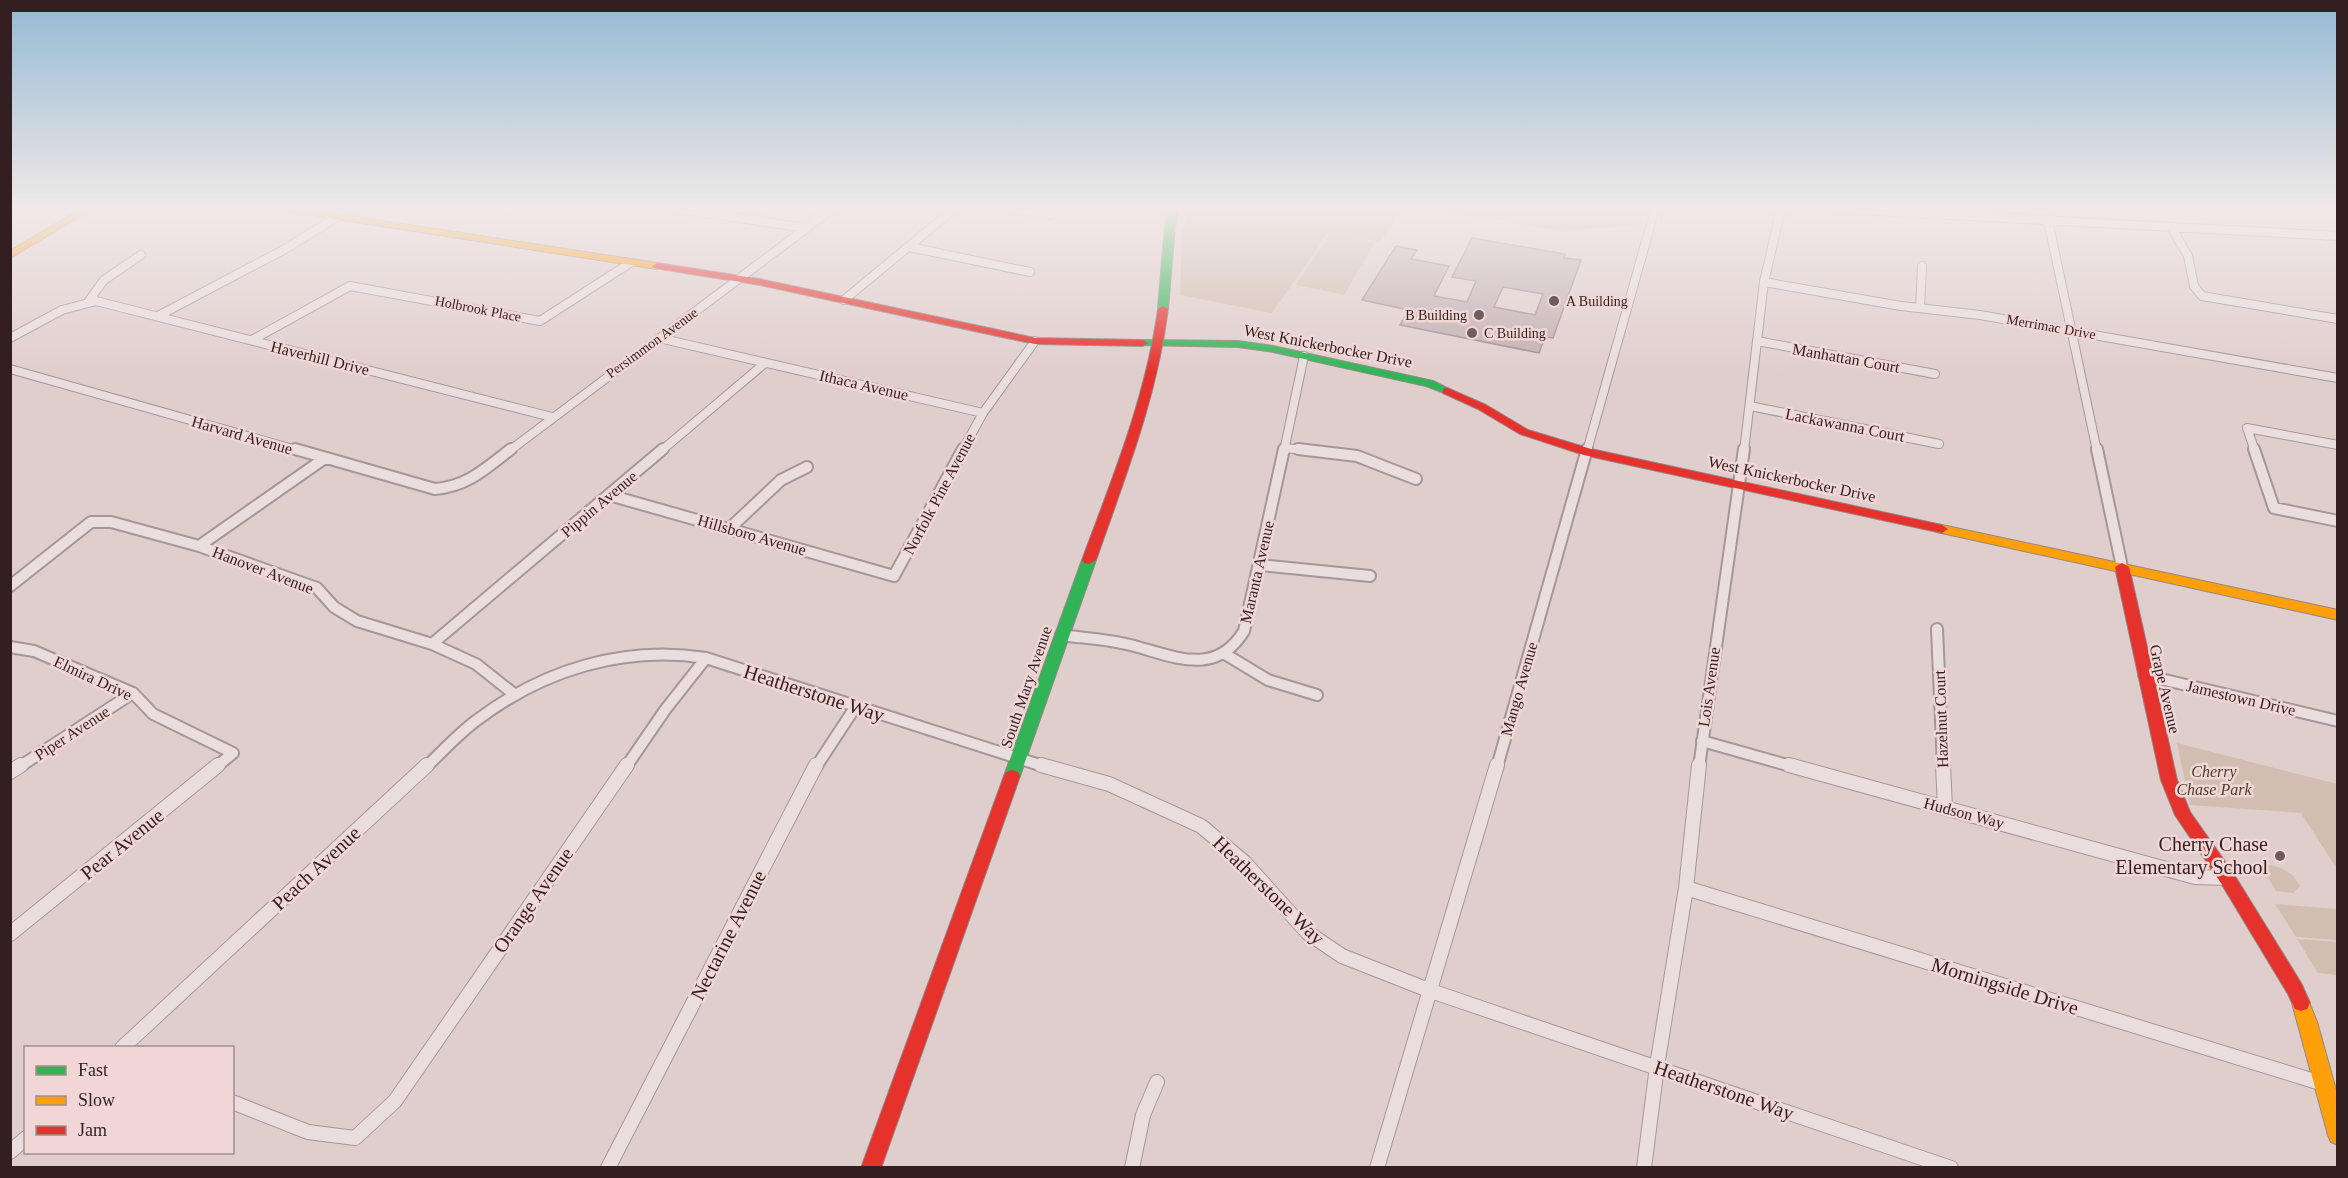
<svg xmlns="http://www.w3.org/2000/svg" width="2348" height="1178" font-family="Georgia,serif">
<rect width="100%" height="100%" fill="#e0cecd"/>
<path fill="#d1beb1" d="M1188 209H1402L1380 242 1352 237 1351 240 1354 238 1375 242 1344 295 1321 290V288L1319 290 1296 285 1330 234 1328 233 1272 313 1180 295 1182 233Z
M1435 209H1647L1642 225 1568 230 1567 232Z
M2177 743 2337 784V869L2301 813 2190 805Z
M2260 864C2279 866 2290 869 2300 886L2293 893 2276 891Z
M2275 904 2337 909V940L2296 937Z
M2297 939 2337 942V975L2318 973Z"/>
<path fill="#c3afb1" stroke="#a08d8f" stroke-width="1.5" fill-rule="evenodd" d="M1472 238 1565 254 1564 258 1581 260 1553 338 1545 337 1539 353 1400 325 1409 310 1362 300 1396 246 1417 250 1411 259 1449 266 1434 296 1467 302 1476 281 1452 277ZM1503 287 1543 294 1535 315 1494 307Z"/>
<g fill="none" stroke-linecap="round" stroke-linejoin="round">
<g stroke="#a59697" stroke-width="10">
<path id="street-far2" d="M678 209 806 228
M1013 209 1051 215
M1840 209 2338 236
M2043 219 2049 225 2097 451
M2171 227 2188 256 2194 286 2202 296 2338 319
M909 247 1030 272
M1764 282 1901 306 1980 315 2338 378
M844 300 954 209
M88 302 104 280 141 255
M1920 308 1922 266
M158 316 287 248 338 216
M10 338 62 310 96 301 552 417
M659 338 983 413 1035 341
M252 340 350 286 540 321 630 263
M1757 341 1935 374
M10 369 300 451
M1750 406 1939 444
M1286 448 1312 451
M509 451 832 209
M661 451 765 363
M962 451 983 413
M1284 451 1304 356
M1587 451 1655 209
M1744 451 1764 282 1781 209
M2255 451 2247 428 2338 445"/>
</g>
<g stroke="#a59697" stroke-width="14">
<path id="street-far1" d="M295 449 435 489C468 486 485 469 511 449
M1298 449 1357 456 1416 479
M2097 449 2122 567
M2254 449 2274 508 2338 521
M609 495 894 576 963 449
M729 529 781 480 807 467
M199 546 325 458
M1260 565 1370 576
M10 586 91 522H111L199 546 317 588 334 607 357 621 432 644 476 664 514 694
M1937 629 1943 767
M1061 635C1082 638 1105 639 1126 644 1170 654 1214 680 1244 631L1284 449
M432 644 663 449
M10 647 34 651 133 693 153 714 233 753 216 767
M1225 654 1268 680 1317 695
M2144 675 2338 721
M1702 741 1794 767
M19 767 133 693
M426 767C443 751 459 733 477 720 543 670 624 645 706 658L1046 767
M626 767 665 710 706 658
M816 767 856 706
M1497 767 1587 449
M1699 767 1744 449"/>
</g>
<g stroke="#a59697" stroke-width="16">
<path id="street" d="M1041 765 1109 784 1201 826 1244 862 1308 933 1342 956 1431 991 1951 1168
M1789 765 2195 877 2227 878
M1943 765 1945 808
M10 772 21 765
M1686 888 2324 1084
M10 934 218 765
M122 1048 427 765
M232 1102 308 1132 355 1138 395 1101 627 765
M10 1152 26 1138
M608 1168 816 765
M1132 1168 1143 1115 1157 1082
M1377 1168 1497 765
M1644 1168 1657 1066 1686 888 1699 765"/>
</g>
<g stroke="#958687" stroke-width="2">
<path id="fast" d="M1170 209H1179L1175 226 1168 309 1163 312 1158 309 1165 226Z
M1143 340 1238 341 1273 346 1433 381 1453 391 1447 394 1426 386 1273 352 1238 347 1139 345 1138 343Z
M1089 556 1096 560 1020 776 1018 780 1012 782 1006 780 1004 776 1082 560Z"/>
</g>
<g stroke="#958687" stroke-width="2">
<path id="slow" d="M81 209H92L10 258V251Z
M287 209H305L657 263 662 266 657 269 291 212Z
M1942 525 2338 610V620L1937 532 1936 529 1937 526Z
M2301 995 2307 997 2317 1022 2338 1097V1145L2331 1142 2328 1135 2292 1003 2295 997Z"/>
</g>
<g stroke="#958687" stroke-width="2">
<path id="jam" d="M657 263 760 279 1035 338 1143 340 1148 343 1143 346 1035 344 760 285 654 268 652 266Z
M1163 306 1168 309C1157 397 1125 477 1096 560L1089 564 1084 563 1082 560C1113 477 1146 397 1158 309Z
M1447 388 1486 405 1528 430 1591 449 1942 525 1948 529 1942 533 1584 455 1520 434 1478 409 1443 393V389Z
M2122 563 2129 567 2177 780 2190 812 2233 873 2301 983 2310 1003 2307 1009 2301 1011 2295 1009 2288 994 2221 883 2175 815 2161 780 2115 567Z
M1012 770 1018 772 1020 776 881 1168H861L1004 776 1006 772Z"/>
</g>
<use href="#street-far2" stroke="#e9dedd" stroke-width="8"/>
<use href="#street-far1" stroke="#e9dedd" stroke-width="10"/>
<use href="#street" stroke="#e9dedd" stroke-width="14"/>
<use href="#fast" fill="#30b455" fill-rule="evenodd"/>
<use href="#slow" fill="#ff9f0a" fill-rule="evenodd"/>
<use href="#jam" fill="#e5322d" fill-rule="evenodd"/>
</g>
<linearGradient id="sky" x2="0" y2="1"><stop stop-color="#94b9d3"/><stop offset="0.56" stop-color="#f1e9e8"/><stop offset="1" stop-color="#f1e9e8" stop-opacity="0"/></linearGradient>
<rect width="2348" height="373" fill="url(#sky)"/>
<g fill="#705c5e" stroke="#f0d6d4" stroke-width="2">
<circle cx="1554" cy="301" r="6"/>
<circle cx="1479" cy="315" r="6"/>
<circle cx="1472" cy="333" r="6"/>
<circle cx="2280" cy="856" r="6"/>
</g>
<g text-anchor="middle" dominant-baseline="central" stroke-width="5" stroke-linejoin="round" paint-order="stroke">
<g font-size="14" fill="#331f22" stroke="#f0d6d4" text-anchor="start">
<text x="1566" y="301">A Building</text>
<text x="1467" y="315" text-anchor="end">B Building</text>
<text x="1484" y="333">C Building</text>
</g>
<g font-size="14" fill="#331f22" stroke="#f0d6d4">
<text transform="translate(478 309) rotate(11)">Holbrook Place</text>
<text transform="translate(2051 327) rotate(10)">Merrimac Drive</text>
<text transform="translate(652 343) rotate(-36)">Persimmon Avenue</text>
</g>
<g font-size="16" fill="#331f22" stroke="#f0d6d4">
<text transform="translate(1328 346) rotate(11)">West Knickerbocker Drive</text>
<text transform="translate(320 358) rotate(14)">Haverhill Drive</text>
<text transform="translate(1846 358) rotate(10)">Manhattan Court</text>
<text transform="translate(864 385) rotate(13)">Ithaca Avenue</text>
<text transform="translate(1845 425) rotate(11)">Lackawanna Court</text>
<text transform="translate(242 435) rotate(16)">Harvard Avenue</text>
<text transform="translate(1792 479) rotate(12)">West Knickerbocker Drive</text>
<text transform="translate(939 494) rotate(-62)">Norfolk Pine Avenue</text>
<text transform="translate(599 504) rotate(-40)">Pippin Avenue</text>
<text transform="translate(752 535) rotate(16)">Hillsboro Avenue</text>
<text transform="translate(263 570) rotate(21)">Hanover Avenue</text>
<text transform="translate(1257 572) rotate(-77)">Maranta Avenue</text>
<text transform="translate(93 678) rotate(25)">Elmira Drive</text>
<text transform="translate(1026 687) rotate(-71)">South Mary Avenue</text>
<text transform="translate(1709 687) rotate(-82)">Lois Avenue</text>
<text transform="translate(1519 689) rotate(-74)">Mango Avenue</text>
<text transform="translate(2165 689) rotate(77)">Grape Avenue</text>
<text transform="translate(2241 698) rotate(13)">Jamestown Drive</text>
<text transform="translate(1941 719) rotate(-92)">Hazelnut Court</text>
<text transform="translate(72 733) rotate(-33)">Piper Avenue</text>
<text transform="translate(1964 813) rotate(15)">Hudson Way</text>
</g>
<g font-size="16" font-style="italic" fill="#4c3f29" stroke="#f0d6d4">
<text x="2214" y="771">Cherry<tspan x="2214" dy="18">Chase Park</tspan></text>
</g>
<g font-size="20" fill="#331f22" stroke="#f0d6d4">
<text transform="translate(814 693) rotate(18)">Heatherstone Way</text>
<text transform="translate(122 844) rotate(-39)">Pear Avenue</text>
<text transform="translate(316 868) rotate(-43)">Peach Avenue</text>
<text transform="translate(1269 890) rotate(44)">Heatherstone Way</text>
<text transform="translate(533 900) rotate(-55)">Orange Avenue</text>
<text transform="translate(728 935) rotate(-63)">Nectarine Avenue</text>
<text transform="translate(2005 986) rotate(17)">Morningside Drive</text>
<text transform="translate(1724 1090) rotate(19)">Heatherstone Way</text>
</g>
<g font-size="20" fill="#331f22" stroke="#f0d6d4" text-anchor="end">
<text x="2268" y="844">Cherry Chase<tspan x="2268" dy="23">Elementary School</tspan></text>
</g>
</g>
<rect width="2348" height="1178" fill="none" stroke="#331f22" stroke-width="24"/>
<rect x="24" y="1046" width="210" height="108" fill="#f0d6d4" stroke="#a48d8d" stroke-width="1.5"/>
<rect x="36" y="1066" width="30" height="9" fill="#30b455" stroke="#a48d8d" stroke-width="1.5"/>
<text x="78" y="1076" font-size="18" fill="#331f22">Fast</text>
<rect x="36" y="1096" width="30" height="9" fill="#ff9f0a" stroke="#a48d8d" stroke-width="1.5"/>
<text x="78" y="1106" font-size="18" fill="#331f22">Slow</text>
<rect x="36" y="1126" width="30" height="9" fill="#e5322d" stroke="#a48d8d" stroke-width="1.5"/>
<text x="78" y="1136" font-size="18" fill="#331f22">Jam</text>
</svg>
